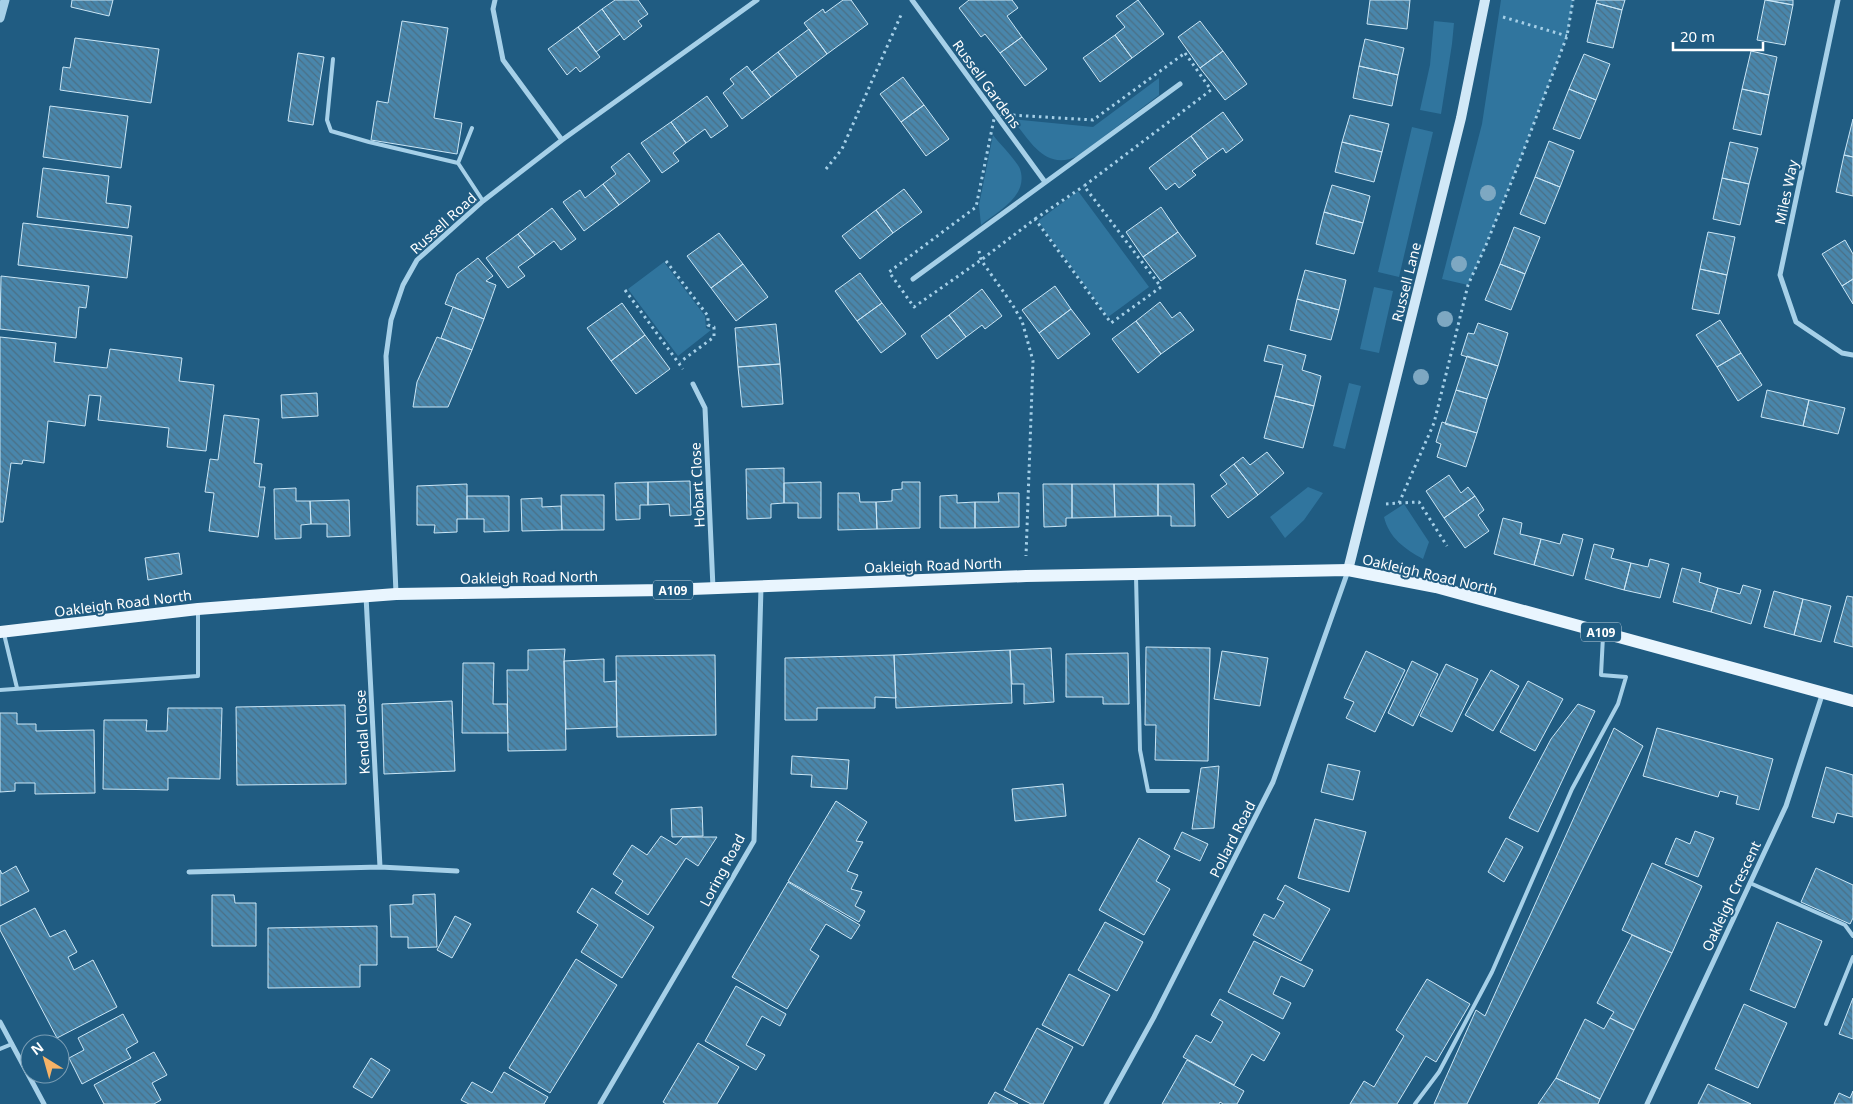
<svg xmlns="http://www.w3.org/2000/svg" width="1853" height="1104" font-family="'Noto Sans',sans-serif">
<defs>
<pattern id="building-back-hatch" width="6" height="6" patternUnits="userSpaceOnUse" patternTransform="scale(1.25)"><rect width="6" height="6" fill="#4986ab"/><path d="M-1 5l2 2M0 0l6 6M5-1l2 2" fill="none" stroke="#4a6f85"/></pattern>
</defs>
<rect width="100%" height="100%" fill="#205c82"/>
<path fill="#30759e" d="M1501 0H1573L1567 36 1517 168 1486 245 1468 285 1442 279 1482 124Z
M1434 21 1454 23 1452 44 1441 114 1420 110 1430 65Z
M1159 78V95L1078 156C1045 171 1031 142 1012 119L1093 127Z
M1412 127 1433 132 1399 277 1378 272Z
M993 135C999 143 1017 161 1020 169 1029 196 998 211 981 225L979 205Z
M1078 191 1149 287 1108 317 1038 221Z
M664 262 705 316 706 328 711 330 678 356 628 289Z
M1374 287 1393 291 1379 353 1360 349Z
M1349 383 1361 386 1345 449 1333 446Z
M1308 487 1323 493 1304 520 1285 538 1270 517Z
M1404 504 1429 542 1423 559C1405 549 1389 538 1384 517Z"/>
<path fill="url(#building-back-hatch)" stroke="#cae6f6" d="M72 0H113L109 16 71 7Z
M615 0H638L648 14 638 21 642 26 624 40 602 9Z
M843 0H851L868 24 827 54 804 23 823 9 825 13Z
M969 0H1012L1018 8 1007 16 1022 37 1000 53 985 34 981 37 959 8Z
M1138 0 1164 34 1132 58 1115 35 1125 27 1116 16Z
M1370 0H1410L1407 29 1367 24Z
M1597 0H1625L1622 10 1596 3Z
M1765 0 1793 5 1785 45 1757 40Z
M1767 0H1793V5Z
M1596 3 1622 10 1613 48 1587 42Z
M602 9 620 34 596 52 578 27Z
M402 21 448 28 434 118 462 123 457 154 371 140 377 101 388 103Z
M1200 21 1223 51 1200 68 1178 37Z
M578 27 600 57 580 72 576 67 567 75 548 49Z
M809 29 827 54 797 77 778 52Z
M1115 35 1132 58 1100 82 1083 58Z
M1022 37 1047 69 1025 86 1000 53Z
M75 38 159 49 151 103 60 90 63 67 70 68Z
M1365 39 1404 48 1398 75 1359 66Z
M1223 51 1247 84 1225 100 1200 68Z
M1751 51 1777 57 1769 95 1742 89Z
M778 52 797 77 771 97 752 72Z
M298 53 324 57 313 125 288 121Z
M1584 54 1610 64 1596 100 1569 89Z
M747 66 771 97 742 119 723 93 734 84 730 79Z
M1359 66 1398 75 1392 106 1353 98Z
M903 77 924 105 901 122 880 94Z
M1569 89 1596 100 1580 139 1553 129Z
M1742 89 1769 95 1761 135 1733 129Z
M707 96 728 126 711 138 705 129 686 143 671 122Z
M924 105 949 139 926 156 901 122Z
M50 106 128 116 121 168 43 157Z
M1223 112 1243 140 1226 153 1223 148 1208 159 1191 136Z
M1350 115 1389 124 1382 152 1342 142Z
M1853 119V157L1844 155Z
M671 122 686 143 673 153 679 161 662 173 641 143Z
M1191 136 1208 159 1192 171 1196 175 1179 188 1175 183 1166 190 1149 168Z
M1549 141 1574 151 1560 187 1535 177Z
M1342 142 1382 152 1374 182 1335 172Z
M1730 142 1758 148 1749 184 1722 178Z
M629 153 650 181 619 205 603 184 616 174 611 167Z
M1844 155 1853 157V196L1836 192Z
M43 168 109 176 106 203 131 206 128 228 37 217Z
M1535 177 1560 187 1545 224 1520 214Z
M1722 178 1749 184 1740 225 1713 219Z
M603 184 619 205 584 231 563 202 580 190 585 198Z
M1332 185 1370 196 1363 223 1324 212Z
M904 189 922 212 893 233 876 210Z
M1161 207 1178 232 1143 257 1126 232Z
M552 208 576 239 561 250 554 241 535 255 518 234Z
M876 210 893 233 860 259 842 236Z
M1324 212 1363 223 1354 254 1316 244Z
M23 223 132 236 127 278 18 265Z
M1514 227 1540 237 1525 274 1500 264Z
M1178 232 1196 256 1161 281 1143 257Z
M1708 232 1735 237 1727 275 1700 269Z
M719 233 743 264 711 288 687 256Z
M518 234 535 255 518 267 525 276 508 288 486 258Z
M1845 240 1853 254V279L1842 286 1822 254Z
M478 258 493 276 486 281 496 285 484 319 445 304 457 274Z
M743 264 768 297 736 321 711 288Z
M1500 264 1525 274 1511 310 1485 300Z
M1700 269 1727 275 1719 314 1692 309Z
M1305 270 1346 280 1339 310 1297 299Z
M860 273 882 303 857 321 835 291Z
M1 276 89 286 86 308 79 307 76 338 0 329Z
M1853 279V304L1842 286Z
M1055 286 1071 309 1039 333 1022 310Z
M982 289 1002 316 985 329 982 325 966 337 949 315Z
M1297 299 1339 310 1331 340 1290 330Z
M1160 302 1172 318 1180 312 1194 330 1161 354 1136 321Z
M622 303 645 335 611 361 587 328Z
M882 303 906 334 881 353 857 321Z
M453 307 484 319 472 350 441 338Z
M1071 309 1090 334 1058 359 1039 333Z
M949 315 966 337 937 359 921 336Z
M1720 320 1741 353 1717 367 1696 335Z
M1136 321 1161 354 1138 373 1112 339Z
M1478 323 1508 333 1498 366 1461 355 1468 333 1474 334Z
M776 324 780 364 738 367 735 328Z
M645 335 670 369 636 394 611 361Z
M0 337 56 343 54 362 107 368 110 349 182 358 179 381 214 385 206 451 167 447 169 428 98 420 101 396 89 395 85 426 48 421 44 463 23 460 22 464 11 463 3 522H0Z
M437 337 472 350 448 407H413L417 382Z
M1268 345 1306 355 1302 370 1321 376 1314 406 1275 396 1283 365 1264 361Z
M1741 353 1762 385 1738 401 1717 367Z
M1467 356 1498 366 1487 399 1456 390Z
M780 364 783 404 742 407 738 367Z
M1456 390 1487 399 1477 433 1445 424Z
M1767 390 1809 400 1803 426 1761 417Z
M317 393 318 416 282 418 281 395Z
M1275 396 1314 406 1303 448 1264 438Z
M1809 400 1845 408 1838 434 1803 426Z
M224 415 259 419 254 463 262 464 259 487H265L258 537 209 531 214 493 205 492 210 459 218 460Z
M1442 422 1477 433 1466 467 1437 457 1441 444 1436 442Z
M1267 452 1284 473 1258 495 1234 464 1243 457 1250 465Z
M1234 464 1258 495 1228 518 1211 496 1227 484 1220 475Z
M784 468V503L771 504V518L747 519 746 469Z
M1449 475 1461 493 1468 487 1475 496 1444 518 1426 491Z
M690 481 691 515 670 516 669 504 648 505V482Z
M648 482V505H640V519L616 520 615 483Z
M821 482V518H798V503H784V483Z
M902 482H920V528L877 529 876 502 892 501V490L902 489Z
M467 484V519H457V532L434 533 435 525H417V486Z
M1043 484H1072V518H1066V526L1044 527Z
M1072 484H1114L1115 517 1072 518Z
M1114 484H1158V516L1115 517Z
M1158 484H1194L1195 526H1171V516H1158Z
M296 488V501H310L311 524 301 525V538L275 539 274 489Z
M838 493H859L860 502H876L877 529 838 530Z
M998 493H1019V527L975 528V502H999Z
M561 495H604V530H562Z
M957 495V503L975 502V528H940V496Z
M467 496H509V531L484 532V519H467Z
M1475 496 1484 510 1478 515 1489 531 1465 548 1444 518Z
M542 498V507L561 506 562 530 522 531 521 499Z
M349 500 350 536 327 537V524H311L310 501Z
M1503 518 1522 523 1520 534 1541 539 1534 565 1494 554Z
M1563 534 1583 539 1573 576 1534 565 1541 539 1560 544Z
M1594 544 1614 549 1611 558 1631 563 1624 590 1585 579Z
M179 553 182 574 148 580 145 558Z
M1650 559 1669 564 1660 598 1624 590 1631 563 1648 567Z
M1682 568 1701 573 1699 582 1718 588 1711 612 1673 602Z
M1743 585 1761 590 1751 624 1711 612 1718 588 1740 594Z
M1774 591 1803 599 1794 635 1764 627Z
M1847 596 1853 597V647L1834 642Z
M1803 599 1831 606 1821 642 1794 635Z
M1146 647 1210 648 1208 761 1155 760 1156 725H1145Z
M1051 648 1054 702 1024 704V684H1012L1010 650Z
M565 649 564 661 566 750 508 751 507 670H528V650Z
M1010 650 1012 703 896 708 894 655Z
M1222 651 1268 658 1260 706 1214 699Z
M1366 651 1405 670 1375 732 1346 718 1354 702 1344 698Z
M1128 653 1129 704H1103V697H1066V654Z
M715 655 716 735 617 737 616 656Z
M894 655 896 698 875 697V708H817V720H785V658Z
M604 659V682L616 681 617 727 566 729 564 661Z
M1412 661 1438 674 1413 726 1388 713Z
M463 663H494L493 704H507L508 733H462Z
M1446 664 1478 679 1452 732 1420 716Z
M1491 670 1519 686 1493 731 1465 715Z
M1528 681 1563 699 1535 751 1500 732Z
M452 701 455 771 384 774 382 704Z
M1578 704 1595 711 1538 832 1509 818 1551 739Z
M345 705 346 784 237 785 236 707Z
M168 708H222L220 779 168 778V790L103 789 104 720H147L146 731H167Z
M0 713H17V724H36V731L94 730 95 793 35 794V783H15V791L0 792Z
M1614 728 1643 746 1467 1104H1434L1476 1010 1485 1016Z
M1657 728 1773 759 1759 810 1736 804 1738 796 1720 791 1718 797 1643 776Z
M792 756 849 760 847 789 811 787 812 775 791 774Z
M1328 764 1360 771 1353 800 1321 792Z
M1219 766 1214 828 1192 829 1201 768Z
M1826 767 1853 775V817L1837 813 1834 823 1812 817Z
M1063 784 1066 816 1015 821 1012 789Z
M836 801 867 822 856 841 863 842 847 871 858 875 851 889 862 892 855 906 865 911 859 922 788 881Z
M702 807 703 836 672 837 671 809Z
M1315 819 1366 832 1349 892 1298 878Z
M1695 831 1714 838 1698 877 1665 864 1676 838 1690 844Z
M1182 832 1208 844 1200 861 1174 849Z
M661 836 676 845 683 837H717L698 866 686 858 648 915 615 893 623 881 613 874 632 845 647 855Z
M1139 838 1170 856 1156 881 1170 889 1144 935 1099 910Z
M1506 838 1523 847 1504 882 1488 872Z
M1652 863 1702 886 1672 953 1622 930Z
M16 866 29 891 0 906V870L2 874Z
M1816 868 1853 885V918L1850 924 1801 902Z
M788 882 860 925 851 939 826 924 810 950 819 956 787 1009 732 977Z
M1285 885 1330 909 1301 961 1253 935 1264 914 1274 919 1284 902 1277 899Z
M592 888 654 927 622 978 581 952 598 925 577 912Z
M435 894 437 947 408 948V937H391L390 905 413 904V895Z
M212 895H234L235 903H256V946H212Z
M35 908 50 937 65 930 77 952 68 957 74 970 93 960 117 1007 57 1038 0 930V926Z
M455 916 471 924 452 958 437 950Z
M1105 922 1143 942 1117 991 1078 970Z
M1777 922 1822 941 1795 1008 1750 990Z
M377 926V965H360V987L268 988V928Z
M1632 935 1672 953 1634 1030 1610 1018 1614 1012 1597 1003Z
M1254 941 1313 970 1304 987 1281 976 1273 994 1291 1003 1283 1019 1228 992Z
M576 959 617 985 550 1093 509 1068Z
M1069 974 1110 995 1083 1046 1042 1025Z
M1427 979 1470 1004 1436 1062 1426 1056 1397 1104H1350L1364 1081 1374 1087 1404 1036 1396 1030Z
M736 986 786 1014 780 1026 762 1016 746 1045 765 1055 756 1070 705 1041Z
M1853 998V1039L1839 1034Z
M1220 999 1280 1033 1264 1061 1252 1054 1234 1085 1183 1057 1196 1035 1211 1043 1223 1022 1211 1015Z
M1744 1004 1787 1023 1758 1088 1715 1069Z
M123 1014 138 1042 126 1049 131 1058 82 1084 69 1058 84 1050 78 1038Z
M1610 1018 1634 1030 1600 1099 1556 1078 1585 1019 1604 1029Z
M1037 1028 1073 1047 1043 1104H1031L1004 1090Z
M698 1043 739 1067 717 1104H666L663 1102Z
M154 1052 167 1075 152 1083 161 1100 154 1104H104L94 1085Z
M371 1058 390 1070 372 1098 353 1087Z
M1187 1060 1244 1091 1237 1104H1223L1220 1102 1219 1104H1162Z
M504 1072 548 1097 544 1104H469L461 1100 472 1082 492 1093Z
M1556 1078 1600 1099 1598 1104H1538Z
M1708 1084 1751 1104H1698Z
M1853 1091V1104H1834L1839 1093 1850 1098Z
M995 1092 1018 1104H988Z"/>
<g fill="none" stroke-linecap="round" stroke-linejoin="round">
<path stroke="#a6d0e8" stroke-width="3" stroke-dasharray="2.5 4" stroke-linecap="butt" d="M1503 17 1567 36
M1185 53 1211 90 1084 186 1161 287 1111 323 1035 219 981 260 914 307 889 272 976 207 995 114 1093 120Z
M826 169 842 149 901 15
M1035 219 1084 186
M979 251 981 260 1012 304 1022 321 1033 361 1026 556
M666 261 708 316V325L714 327V337L680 362
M625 290 683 369
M1399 503 1419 502 1447 546
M1386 504 1399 503 1434 423 1468 285 1486 245 1517 168 1567 36 1573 0"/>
<path stroke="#a6d0e8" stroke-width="4" d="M333 59 327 120 331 131 369 142 458 163 483 201
M458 163 472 128
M1136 576 1140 750 1148 791H1188
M4 634 17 688
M0 690 198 676V611
M1750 883 1845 925 1853 936
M1826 1024 1853 957
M0 1049 12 1044
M1415 1104 1439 1072 1492 972 1572 789 1618 704 1626 677 1601 675 1603 636"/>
<path stroke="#a6d0e8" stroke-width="5" d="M495 0 493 9 503 60 562 140
M912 0 1045 182
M1838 0 1780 275 1796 322 1842 353 1853 355
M913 279 1180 84
M693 384 705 408 713 588
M396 593 386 356 391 320 403 285 417 260 483 201 562 140 757 0
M366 596 380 867
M189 872 380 867 457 871
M0 1022 44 1104
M600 1104 754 841 761 587
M1106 1104 1154 1017 1273 782 1348 571
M1647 1104 1786 806 1823 692"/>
<path stroke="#a6d0e8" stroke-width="9" d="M0 18 5 0"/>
<path stroke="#d1e8f7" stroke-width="10" d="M1348 570 1461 118 1485 0"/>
<path stroke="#e9f5fe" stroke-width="12" d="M0 632 198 609 396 594 665 590 1026 576 1348 570 1436 587 1853 701"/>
</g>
<g fill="#7ea8c2">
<circle cx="1488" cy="193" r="8"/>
<circle cx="1459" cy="264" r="8"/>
<circle cx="1445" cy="319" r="8"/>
<circle cx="1421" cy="377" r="8"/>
</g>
<g text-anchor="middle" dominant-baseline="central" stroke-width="4" stroke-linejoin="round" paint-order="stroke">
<g fill="#205c82" stroke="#bcceda" stroke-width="1">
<rect x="653" y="580.5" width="40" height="19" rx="4"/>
<rect x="1581" y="622.5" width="40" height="19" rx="4"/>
</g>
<g font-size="12" font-weight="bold" fill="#fff">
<text x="673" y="590">A109</text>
<text x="1601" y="632">A109</text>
</g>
<g font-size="14" fill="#fff" stroke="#205c82">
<text transform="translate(987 84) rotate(54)">Russell Gardens</text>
<text transform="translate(1786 192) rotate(-78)">Miles Way</text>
<text transform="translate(443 223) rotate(-42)">Russell Road</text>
<text transform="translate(1406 282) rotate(-76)">Russell Lane</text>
<text transform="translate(697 485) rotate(-93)">Hobart Close</text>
<text transform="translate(933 565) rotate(-2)">Oakleigh Road North</text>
<text transform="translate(1430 574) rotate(13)">Oakleigh Road North</text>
<text transform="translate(529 577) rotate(-1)">Oakleigh Road North</text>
<text transform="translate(123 603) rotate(-7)">Oakleigh Road North</text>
<text transform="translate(362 732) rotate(-93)">Kendal Close</text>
<text transform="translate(1232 839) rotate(-63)">Pollard Road</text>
<text transform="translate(722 870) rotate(-62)">Loring Road</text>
<text transform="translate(1731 896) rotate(-65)">Oakleigh Crescent</text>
</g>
</g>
<g transform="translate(45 1059) rotate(323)"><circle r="24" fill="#205c82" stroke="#799db4"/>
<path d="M0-4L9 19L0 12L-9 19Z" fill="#f6b367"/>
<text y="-8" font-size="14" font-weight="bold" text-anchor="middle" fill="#ffffff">N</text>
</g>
<path d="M1673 42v8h90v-8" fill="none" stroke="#ffffff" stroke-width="2.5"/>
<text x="1680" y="42" font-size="15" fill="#ffffff" stroke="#205c82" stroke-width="4" paint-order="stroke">20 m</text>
</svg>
